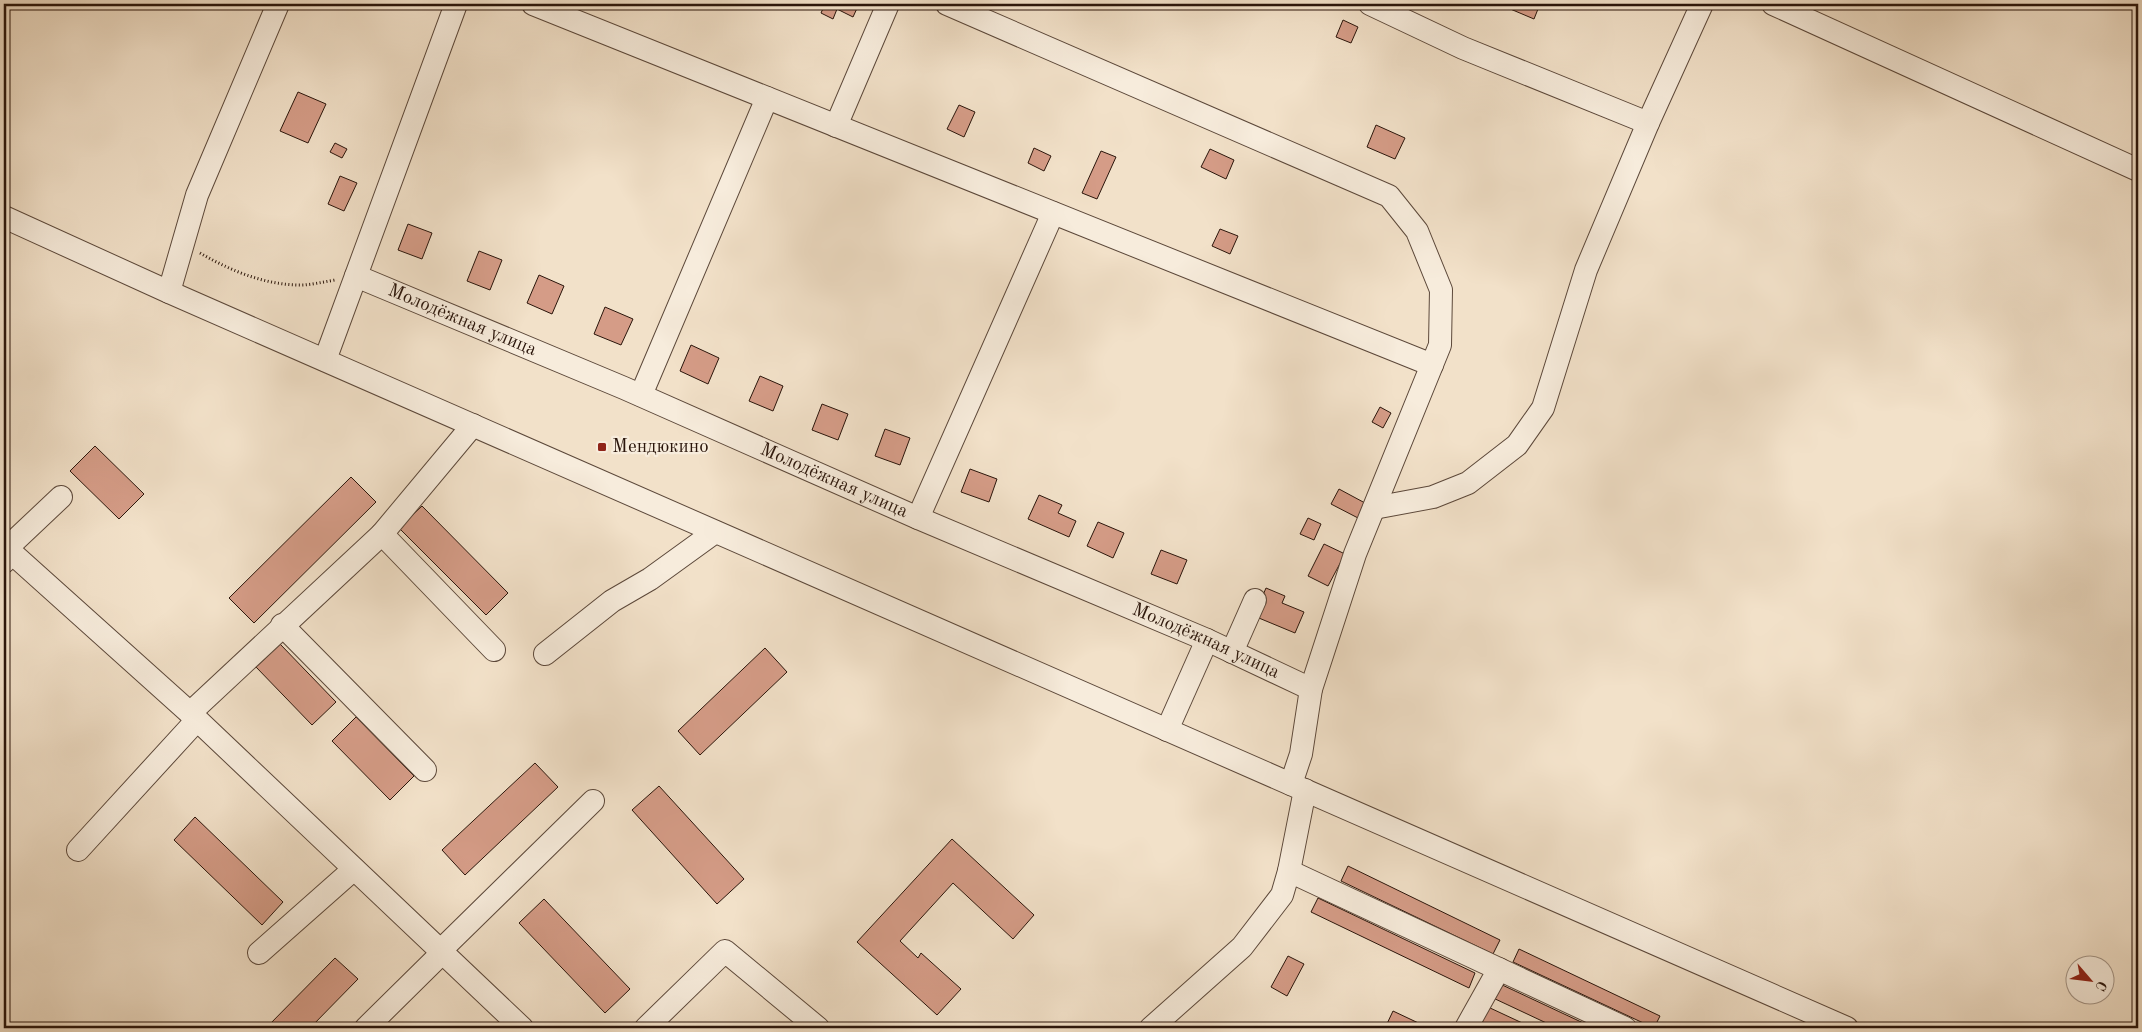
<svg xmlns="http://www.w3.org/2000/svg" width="2142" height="1032" font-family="'Old Standard TT',serif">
<rect width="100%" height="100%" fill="#f2e1c9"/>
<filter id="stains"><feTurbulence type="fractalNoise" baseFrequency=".004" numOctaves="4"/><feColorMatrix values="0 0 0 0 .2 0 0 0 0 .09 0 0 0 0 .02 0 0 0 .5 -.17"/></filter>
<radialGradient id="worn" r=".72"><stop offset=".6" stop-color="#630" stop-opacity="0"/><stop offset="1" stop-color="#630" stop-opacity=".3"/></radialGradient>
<path fill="#d59c87" stroke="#2a150b" d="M825 4H859L853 17 837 9 833 19 821 13Z
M1510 4H1540L1534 19 1508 8Z
M1343 20 1358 27 1351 43 1336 37Z
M298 92 326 104 308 143 280 131Z
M959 105 975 112 964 137 947 129Z
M1376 125 1405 138 1395 159 1367 147Z
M335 143 347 149 342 158 330 152Z
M1034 148 1051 156 1044 171 1028 163Z
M1210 149 1234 160 1226 179 1201 167Z
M1101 151 1116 157 1097 199 1082 193Z
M340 176 357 183 344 211 328 204Z
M408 224 432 233 422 259 398 250Z
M1220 229 1238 236 1230 254 1212 246Z
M479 251 502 260 490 290 467 281Z
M539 275 564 286 552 314 527 303Z
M605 307 633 319 621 345 594 334Z
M691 345 719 358 708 384 680 371Z
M760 376 783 386 773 411 749 401Z
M822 404 848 414 838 440 812 430Z
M1380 407 1391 413 1383 428 1372 422Z
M885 429 910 438 900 465 875 456Z
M95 446 144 494 119 519 70 471Z
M970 469 997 479 989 502 961 492Z
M351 477 376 502 254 623 229 598Z
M1339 489 1365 503 1358 518 1331 504Z
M1039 495 1062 505 1058 513 1076 521 1069 537 1028 519Z
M422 506 508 593 486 615 399 528Z
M1308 518 1321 524 1314 540 1300 534Z
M1098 522 1124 533 1113 558 1087 546Z
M1324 544 1345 554 1328 586 1308 576Z
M1161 550 1187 560 1177 584 1151 574Z
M1266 588 1285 596 1282 603 1304 612 1295 633 1254 616Z
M280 644 336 702 312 725 256 667Z
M765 648 787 672 700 755 678 731Z
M356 717 414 776 390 800 332 741Z
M535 763 558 787 465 875 442 850Z
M659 786 744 879 717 904 632 810Z
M195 817 283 902 262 925 174 840Z
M952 839 1034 915 1013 939 953 883 900 941 918 958 921 953 961 989 937 1015 857 942Z
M1348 866 1500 940 1493 954 1341 881Z
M1318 898 1475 973 1469 988 1311 912Z
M544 899 630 989 605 1013 519 923Z
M1519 949 1660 1016 1654 1028 1513 962Z
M1288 956 1304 964 1287 996 1271 987Z
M335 958 358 979 310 1028H266Z
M1498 983 1594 1028H1557L1491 997Z
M1488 1007 1533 1028H1478Z
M1393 1011 1429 1028H1385Z"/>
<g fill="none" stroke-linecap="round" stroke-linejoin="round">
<g stroke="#5c483a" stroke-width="24">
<g id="minor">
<path d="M533 4 1432 365"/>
<path d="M947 4 1389 196 1417 231 1441 290 1440 345 1355 554 1311 689 1301 754 1291 784"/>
<path d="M1370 4 1463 48 1648 123"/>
<path d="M1773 4 2138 170"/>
<path d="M836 126 888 4"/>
<path d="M4 217 169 292 1847 1028"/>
<path id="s1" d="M356 276 624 388 918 518 1207 640 1311 689"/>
<path d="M169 292 197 195 278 4"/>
<path d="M325 360 456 4"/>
<path d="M641 395 767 98"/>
<path d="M1374 508 1433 497 1468 483 1517 445 1543 408 1586 270 1648 123 1702 4"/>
<path d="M918 518 1053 213"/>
<path d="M382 534 494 650"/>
<path d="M4 546 190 713 522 1028"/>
<path d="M4 562 7 548 61 497"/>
<path d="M282 625 425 770"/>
<path d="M1232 652 1255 600"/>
<path d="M545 654 612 601 650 579 715 532"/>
<path d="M190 713 382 534 473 425"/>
<path d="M1167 730 1207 640"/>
<path d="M78 850 197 720"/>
<path d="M1289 871 1625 1028"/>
<path d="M440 951 593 801"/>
<path d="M259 953 354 869"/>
<path d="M366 1028 442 953"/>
<path d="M646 1028 725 951 818 1028"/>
<path d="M1151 1028 1242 947 1282 895 1289 871 1305 790"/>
<path d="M1466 1028 1499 969"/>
</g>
</g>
<path stroke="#2a150b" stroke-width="3" stroke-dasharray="1 2.5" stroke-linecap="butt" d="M200 253C231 271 267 286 304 285 314 284 324 282 335 280"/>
<use href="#minor" stroke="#f7ecdc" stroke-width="22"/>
</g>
<rect fill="#8f2418" stroke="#f7ecdc" stroke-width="2" x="597" y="442" width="10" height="10" rx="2.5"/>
<g text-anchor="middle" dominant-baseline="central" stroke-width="4.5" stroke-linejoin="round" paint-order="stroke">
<g font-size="19" fill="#2a150b" stroke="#f7ecdc">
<text stroke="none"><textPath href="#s1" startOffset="115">Молодёжная улица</textPath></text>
<text stroke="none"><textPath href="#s1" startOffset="520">Молодёжная улица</textPath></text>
<text stroke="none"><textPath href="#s1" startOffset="925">Молодёжная улица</textPath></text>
</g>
<g font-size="19" fill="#2a150b" stroke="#f7ecdc" text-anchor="start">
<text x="612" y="447">Мендюкино</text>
</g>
</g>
<rect width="2142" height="1032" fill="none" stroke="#f2e1c9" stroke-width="20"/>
<rect x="5" y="5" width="2132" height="1022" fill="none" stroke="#2a150b" stroke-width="2.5"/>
<rect x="10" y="10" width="2122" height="1012" fill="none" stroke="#2a150b"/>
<g transform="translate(2090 980) rotate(118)"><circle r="24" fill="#f7ecdc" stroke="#a59688"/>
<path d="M0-4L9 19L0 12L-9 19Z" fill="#8f2418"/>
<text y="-8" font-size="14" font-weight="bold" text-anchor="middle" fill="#2a150b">С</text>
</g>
<rect width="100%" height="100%" filter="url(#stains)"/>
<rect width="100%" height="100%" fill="url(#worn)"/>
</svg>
